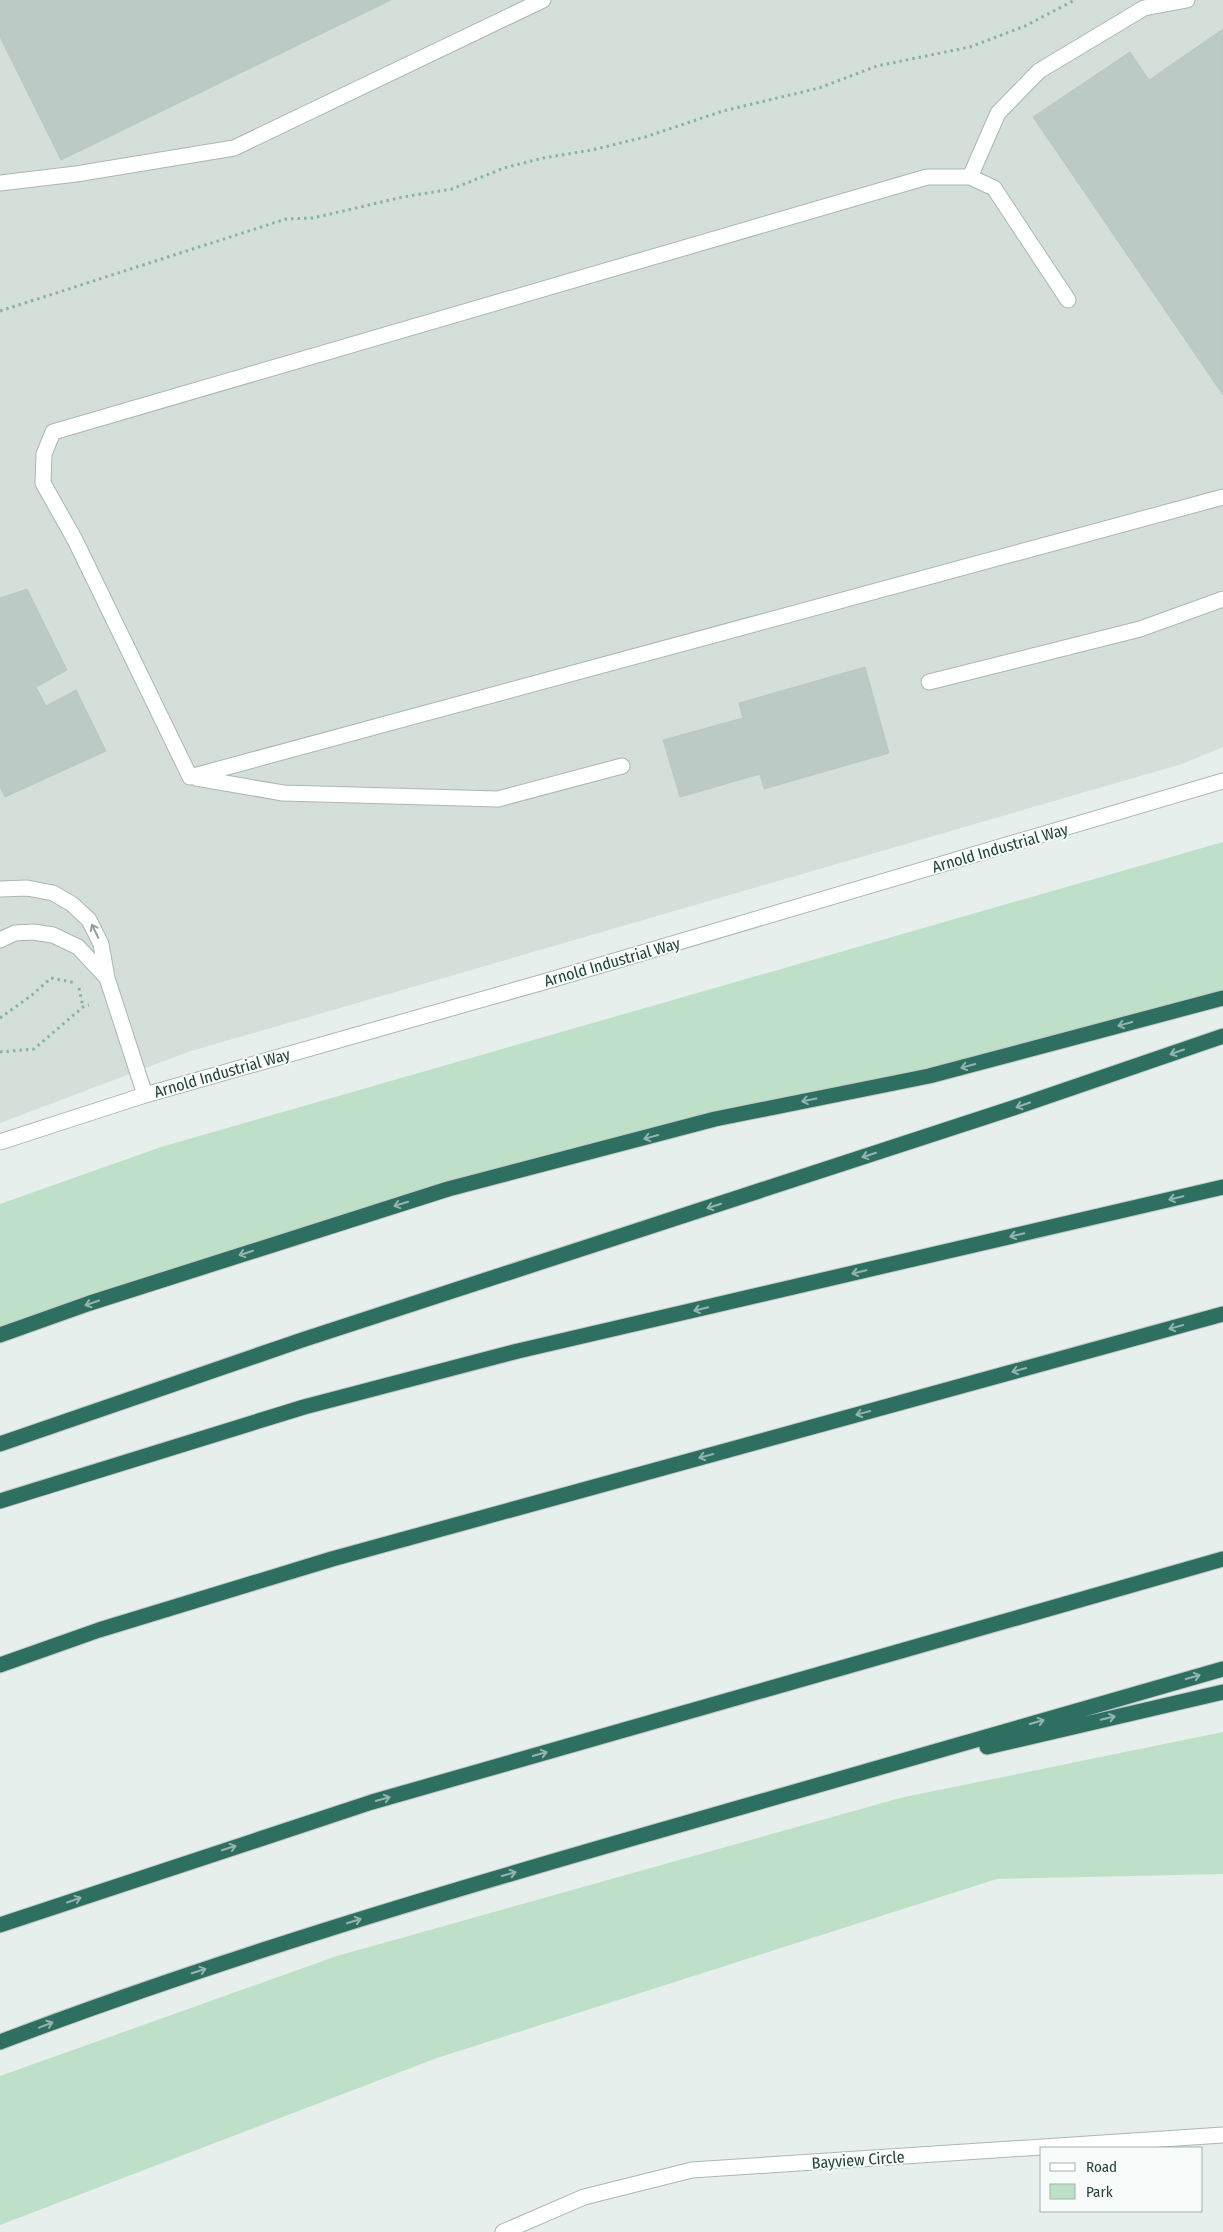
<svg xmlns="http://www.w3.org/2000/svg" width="1223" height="2232" font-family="'Fira Sans Condensed',sans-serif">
<rect width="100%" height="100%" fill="#e6efeb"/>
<path fill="#d4dfda" d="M0 0H1223V747L1182 764 188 1052 0 1123Z"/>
<path fill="#bfe0c8" d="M1223 842V998L508 1175 0 1335V1204L161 1147Z
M1223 1732V1874L997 1879 437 2058 0 2225V2076L337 1956 900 1798Z"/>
<path fill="#bbcac4" stroke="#b8c9c2" d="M0 0H391L61 160 0 37Z
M1223 29V395L1033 117 1130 52 1149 80Z
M27 589 67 670 36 687 46 706 76 690 106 751 5 797 0 787V598Z
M865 667 889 753 764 789 760 774 680 797 663 740 743 718 739 703Z"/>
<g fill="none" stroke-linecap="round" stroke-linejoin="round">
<g stroke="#a8b8b2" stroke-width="17">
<path id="service" d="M970 177 998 113 1039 71 1144 8 1187 0
M0 183 76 174 234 148 543 0
M929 682 1140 629 1223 599
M190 777 75 540 43 483 44 454 53 432 927 177H970L994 188 1068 300
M190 777 1223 497
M196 778 283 793 498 799 622 766
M0 889 27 888 53 893 72 904 89 920 101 944 107 978 145 1095
M0 940 15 933 33 932 53 935 78 947 107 978"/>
</g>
<g stroke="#a8b8b2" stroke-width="17">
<path id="minor" d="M503 2232 584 2197 692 2170 1223 2135"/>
</g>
<g stroke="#a8b8b2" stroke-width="17">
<path id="tertiary" d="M0 1142 145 1095 547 981 1223 781"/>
</g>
<g stroke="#c2cac8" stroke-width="17">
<path id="motorway" d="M0 1335 90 1303 448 1189 715 1119 929 1076 1223 998
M0 1444 302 1340 1013 1108 1223 1036
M0 1501 304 1407 518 1351 1223 1187
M0 1665 99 1630 332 1559 1223 1314
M987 1747 1223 1692
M0 1925 372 1802 1223 1559
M0 2042C224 1957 455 1889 686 1823 865 1772 1044 1720 1223 1669"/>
</g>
<path stroke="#86b3a5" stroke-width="3" stroke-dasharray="2.5 4" stroke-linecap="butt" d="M0 311 286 219 313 218 403 197 452 189 504 168 543 158 592 150 645 137 723 111 819 88 877 66 970 47 1025 26 1075 0
M79 988 83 1007
M0 1018 32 995 51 978 76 983
M0 1052 34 1049 83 1007 89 1005"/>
<use href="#service" stroke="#fff" stroke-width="15"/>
<use href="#minor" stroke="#fff" stroke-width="15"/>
<use href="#tertiary" stroke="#fff" stroke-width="15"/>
<use href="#motorway" stroke="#2f6f62" stroke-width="15"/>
</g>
<defs><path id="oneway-shaft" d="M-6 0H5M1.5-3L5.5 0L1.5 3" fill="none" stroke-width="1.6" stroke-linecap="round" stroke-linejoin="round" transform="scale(1.25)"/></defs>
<use stroke="#92a09c" href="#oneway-shaft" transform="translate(95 931) rotate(-116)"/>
<g stroke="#93b5ae">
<use href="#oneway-shaft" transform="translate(1125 1024) rotate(165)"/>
<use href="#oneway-shaft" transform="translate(1177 1052) rotate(161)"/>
<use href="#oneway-shaft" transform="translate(968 1066) rotate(165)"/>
<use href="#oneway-shaft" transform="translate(809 1100) rotate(169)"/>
<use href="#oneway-shaft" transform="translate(1023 1105) rotate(161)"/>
<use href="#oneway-shaft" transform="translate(651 1137) rotate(165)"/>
<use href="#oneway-shaft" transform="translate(869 1155) rotate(162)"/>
<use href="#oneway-shaft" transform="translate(1176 1198) rotate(167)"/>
<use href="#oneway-shaft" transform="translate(401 1204) rotate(163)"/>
<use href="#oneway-shaft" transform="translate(714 1206) rotate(162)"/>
<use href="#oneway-shaft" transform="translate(1017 1235) rotate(167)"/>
<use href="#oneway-shaft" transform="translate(246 1253) rotate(162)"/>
<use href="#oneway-shaft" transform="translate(859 1272) rotate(167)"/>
<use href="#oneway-shaft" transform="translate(92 1303) rotate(161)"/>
<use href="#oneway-shaft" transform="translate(701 1309) rotate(167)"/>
<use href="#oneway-shaft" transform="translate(1176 1327) rotate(165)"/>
<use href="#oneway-shaft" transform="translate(1019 1370) rotate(165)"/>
<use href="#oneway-shaft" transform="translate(863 1413) rotate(165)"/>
<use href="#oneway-shaft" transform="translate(706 1456) rotate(165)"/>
<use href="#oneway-shaft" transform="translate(1193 1677) rotate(-16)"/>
<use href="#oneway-shaft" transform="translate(1108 1718) rotate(-13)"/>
<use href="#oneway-shaft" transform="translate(1037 1722) rotate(-16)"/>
<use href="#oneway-shaft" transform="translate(540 1754) rotate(-16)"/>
<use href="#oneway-shaft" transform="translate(383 1799) rotate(-16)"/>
<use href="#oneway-shaft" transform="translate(229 1848) rotate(-18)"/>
<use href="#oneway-shaft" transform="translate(509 1874) rotate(-16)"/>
<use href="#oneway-shaft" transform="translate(74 1900) rotate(-19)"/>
<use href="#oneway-shaft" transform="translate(354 1921) rotate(-17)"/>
<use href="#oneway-shaft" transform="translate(199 1971) rotate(-18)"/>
<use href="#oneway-shaft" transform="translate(46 2025) rotate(-21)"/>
</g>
<g text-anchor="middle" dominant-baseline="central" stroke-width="4" stroke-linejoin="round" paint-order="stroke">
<g font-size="16" fill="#24423a" stroke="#f7fbf9">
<text transform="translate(1000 848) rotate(-16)">Arnold Industrial Way</text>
<text transform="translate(612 962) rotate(-16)">Arnold Industrial Way</text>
<text transform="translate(222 1073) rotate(-16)">Arnold Industrial Way</text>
<text transform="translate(858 2160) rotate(-4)">Bayview Circle</text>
</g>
</g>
<rect x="1040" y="2147" width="162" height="65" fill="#f7fbf9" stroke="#a3b1ad"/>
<rect x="1050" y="2163" width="25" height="8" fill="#ffffff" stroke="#a3b1ad"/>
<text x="1086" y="2172" font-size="15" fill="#24423a">Road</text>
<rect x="1050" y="2184" width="25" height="15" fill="#bfe0c8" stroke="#a3b1ad"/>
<text x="1086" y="2197" font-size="15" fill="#24423a">Park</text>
</svg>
